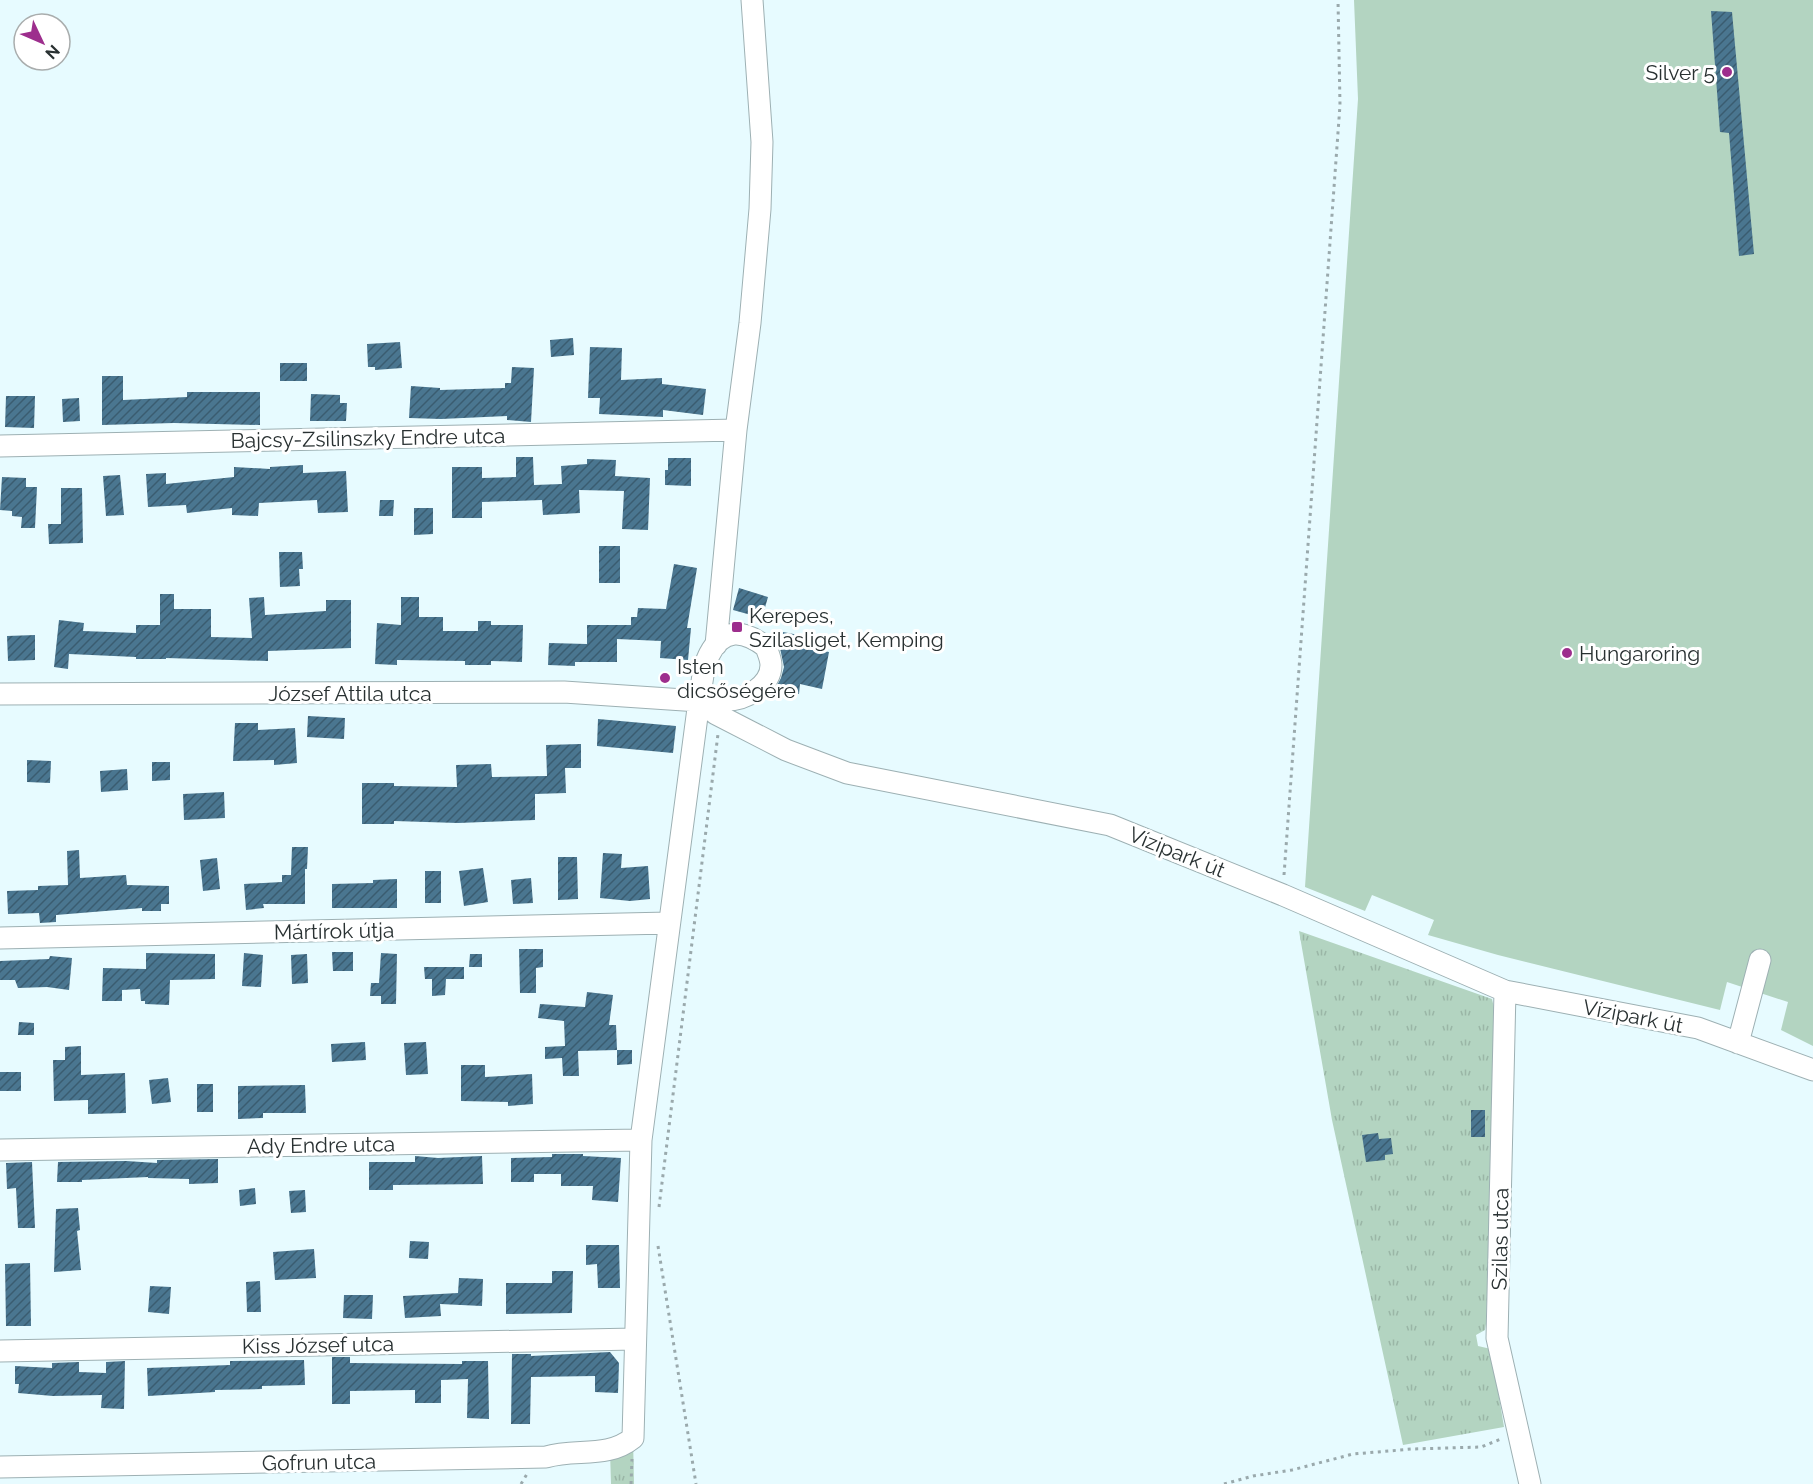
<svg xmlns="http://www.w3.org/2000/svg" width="1813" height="1484" font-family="Raleway,sans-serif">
<defs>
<pattern id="grass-tufts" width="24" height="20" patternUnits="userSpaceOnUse" patternTransform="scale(1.5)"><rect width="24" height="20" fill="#b3d4c1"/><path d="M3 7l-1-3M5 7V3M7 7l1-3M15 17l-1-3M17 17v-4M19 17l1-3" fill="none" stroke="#9ab6a6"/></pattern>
<pattern id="building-hatch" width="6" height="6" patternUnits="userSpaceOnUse" patternTransform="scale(1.5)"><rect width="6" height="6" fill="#4a7690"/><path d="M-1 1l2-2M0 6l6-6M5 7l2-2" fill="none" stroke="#3a5c70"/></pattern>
</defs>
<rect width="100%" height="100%" fill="#e7fbff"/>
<path fill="url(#grass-tufts)" d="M1299 931 1492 999 1495 1012 1494 1104 1486 1324 1485 1330 1476 1335 1478 1346 1491 1349 1504 1427 1403 1445 1332 1120Z
M633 1438 634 1484H611L610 1451Z"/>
<path fill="#b3d4c1" d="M1354 0H1813V1046L1781 1030 1788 1002 1727 982 1720 1010 1498 955 1428 935 1434 920 1372 895 1365 911 1305 887 1358 99Z"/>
<path fill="url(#building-hatch)" d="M1711 11 1732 12 1754 254 1739 256 1729 133 1720 132Z
M573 338 574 355 551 357 550 340Z
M400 342 402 368 375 370V367H368L367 344Z
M590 347 622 348 621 380 662 378V384L706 389 703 415 663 410V417L599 414 600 398H588Z
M280 363H307V381H280Z
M512 367 534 368 531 422 507 420V416L441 419 409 418 411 386 440 388V390L505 388V383H511Z
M102 376H123V400L187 397V392H260V425L174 423 102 425Z
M311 394 340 395V403H347L346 421H310Z
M6 396H35L34 428 5 427Z
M79 398 80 421 63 422 62 399Z
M516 457H533L534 485 562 484 561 466 587 464V459L616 460 615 476 650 478 648 530 622 529 624 491 579 490 580 513 543 515 542 500 482 502V518H452V467H482V478L516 477Z
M668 458H691V486L665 485V470H668Z
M303 465V473L346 471 348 512 318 513 317 500 259 503 258 516 232 515V508L187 513 186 505 148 507 146 474 166 473V484L234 477V467L270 469V467Z
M120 475 124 515 106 516 103 476Z
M2 477 26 478V487H37L35 528H21L22 517 12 516V511L0 510Z
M61 488H82L83 543 49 544 48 524H61Z
M380 500H394L393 516H379Z
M414 508H433V534L414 535Z
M599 546H620V583H599Z
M279 552H302L303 569H299L300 586 280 587Z
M674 564 697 568 687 628H691L688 660 660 658 661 641 617 639V662H575V666L548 665 549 643 587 644V625H631V617H637L638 608 666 609Z
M739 588 768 597 762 618 733 610Z
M160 594H174V609H211V637L252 638 249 598 264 597 265 615 326 611V600H351V648L268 651V661L166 658V659H136V657L69 654 68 669 54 667 59 620 84 623 83 631 136 633V625H160Z
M401 597H419V617H443V631H478V621H491V625H523L522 662 491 661V665H465V661L397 660V665L375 664 377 623 401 625Z
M783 632 804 636 801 647 829 652 822 689 800 684 799 694 775 689 781 678 784 667 780 648Z
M35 635V660L8 661 7 636Z
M308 716 345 718 344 739 307 737Z
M598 719 676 726 673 753 597 746Z
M235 723H258V730L295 728 297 763 274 765V760L233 761Z
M581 744V768H565L566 793 535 794V820L458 823 394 821V824H362V783H394V786L457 787 456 765 491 764 492 777 547 776 546 745Z
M27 760 51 761 50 783 27 782Z
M152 762H170V780L152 781Z
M127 769 128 790 101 792 100 771Z
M224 792 225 818 184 820 183 794Z
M292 847H308L307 869H305V904H263L264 908 246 910 244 884 282 882V875H291Z
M79 850 80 878 126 875 127 885 169 886V904H161V911H142V908L56 915V922L40 923 39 913 8 914 7 891 38 890V886L68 885 67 851Z
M603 853 622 854 621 868 648 866 650 899 630 901 600 898Z
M558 857H577L578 899 558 900Z
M217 858 220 889 203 891 200 860Z
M483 868 488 902 464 906 459 871Z
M425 871H441V903H425Z
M531 878 533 903 513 904 511 880Z
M397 879V908H332V884L373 883V880Z
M519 949H543V967L536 968V993H520Z
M332 952H353V971H333Z
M146 953 215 954V979L170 980 169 1005 145 1004V1001H141L140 989 122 990V1001H102L103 968 146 969Z
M244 953 263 955 261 987 242 986Z
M381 953 397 954 396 1004H381V996H370L371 983H379Z
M307 954 308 983 292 984 291 955Z
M470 954H482V967H469Z
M50 956 72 958 69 990 47 987 18 988 15 980H0V961L49 959Z
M424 967H464V979H446L445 995 432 996V979H425Z
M587 992 613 995 609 1025H616L617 1050 578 1051 579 1076H563L562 1058 545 1059V1047L565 1046 564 1021 538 1018 540 1004 585 1007Z
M19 1022 34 1023V1035H18Z
M365 1042 366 1060 332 1062 331 1044Z
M426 1042 428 1074 406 1075 404 1043Z
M81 1046V1075L125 1073 126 1113 88 1114V1100L54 1101 53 1060H65V1047Z
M617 1050H632V1064L617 1065Z
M461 1065H485V1077L532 1074 533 1104 508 1106V1102L461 1101Z
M0 1072H21V1091H0Z
M168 1078 171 1102 152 1104 149 1080Z
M197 1084H213V1112H197Z
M305 1085 306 1113H263V1118L238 1119V1086Z
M1471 1110H1485V1137H1471Z
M1378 1133 1379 1139 1391 1138 1393 1154 1385 1155V1160L1366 1162 1362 1135Z
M552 1154H583V1156L621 1158 618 1202 592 1200 593 1186H561V1174H534V1182H511V1158L552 1157Z
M415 1156 438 1158 482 1156 483 1184 393 1185V1190H369V1162H415Z
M218 1159V1183L189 1184V1179L148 1178V1177L82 1180V1182H57L58 1162 126 1161 157 1163V1160Z
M32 1162 35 1228H18L16 1188 7 1189 6 1163Z
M255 1188 256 1204 240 1206 239 1190Z
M305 1190 306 1212 291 1213 289 1191Z
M78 1208 80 1230 77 1231 81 1270 54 1272 56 1209Z
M410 1241 429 1242 428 1259 409 1258Z
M586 1245H619L620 1288H598L597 1264 586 1265Z
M314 1249 316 1278 275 1280 273 1252Z
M30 1263 31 1326H6L5 1264Z
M552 1271H573L572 1313 506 1314V1283H552Z
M459 1278 483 1279 482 1306 440 1304 441 1316 405 1318 403 1296 458 1293Z
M260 1281 261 1312H247L246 1282Z
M150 1286 171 1287 169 1314 148 1312Z
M344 1295H373L372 1319 343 1318Z
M610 1352 619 1363 618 1393 595 1392V1376L531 1377 530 1424H511L512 1354H531V1356Z
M332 1357H350V1363L462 1364V1361H488L489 1419 467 1418 468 1379 441 1380V1403H415V1390L350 1391V1404H332Z
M304 1360 305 1385 262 1386V1389L215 1390V1392L148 1396 147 1368 230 1365V1361Z
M125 1361 124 1409 101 1408 102 1395 53 1396 18 1393 19 1384H15V1366L52 1368V1363L79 1362V1372L106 1373V1362Z"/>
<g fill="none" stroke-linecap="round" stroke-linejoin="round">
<g stroke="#9db0b3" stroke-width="23">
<path id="minor" d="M0 446 736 430
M716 645 736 430 750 323 760 209 762 142 752 0
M0 694 564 692 699 701C709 698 717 701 727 700 745 700 771 686 771 665 771 659 768 653 766 647 744 630 723 627 709 655 702 668 702 687 699 701L641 1140 633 1438C607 1459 576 1448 546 1457L0 1467
M699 701 716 714 786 750 847 773 1110 825 1283 895 1505 991 1698 1028 1813 1070
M0 938 669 923
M1505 991 1497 1338 1530 1484
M1738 1043 1760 960
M0 1150 641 1140
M0 1351 635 1339"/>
</g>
<path stroke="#9aa9ac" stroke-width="3" stroke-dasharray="3 4.5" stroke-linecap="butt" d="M1284 875 1340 105 1338 0
M659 1207 718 734
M658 1246 696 1484
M521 1484 527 1474
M631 1484 632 1459
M1224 1484 1253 1476 1292 1470 1353 1454 1412 1449 1481 1447 1501 1439"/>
<use href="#minor" stroke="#fff" stroke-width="21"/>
</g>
<g fill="#9d2e8d" stroke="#fff" stroke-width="2">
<circle cx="1727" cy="72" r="6"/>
<rect x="731" y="621" width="12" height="12" rx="3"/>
<circle cx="1567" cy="653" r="6"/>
<circle cx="665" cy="678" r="6"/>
</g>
<g text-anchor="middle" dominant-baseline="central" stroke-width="6" stroke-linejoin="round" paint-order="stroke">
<g font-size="21" fill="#293132" stroke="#fff" text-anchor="start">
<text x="1715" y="72" text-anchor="end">Silver 5</text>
<text x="749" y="615">Kerepes,<tspan x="749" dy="24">Szilasliget, Kemping</tspan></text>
<text x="1579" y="653">Hungaroring</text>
<text x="677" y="666">Isten<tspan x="677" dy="24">dicsőségére</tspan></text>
</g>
<g font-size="21" fill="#293132" stroke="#fff">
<text transform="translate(368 438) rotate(-1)">Bajcsy-Zsilinszky Endre utca</text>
<text x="350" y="693">József Attila utca</text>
<text transform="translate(1177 852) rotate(22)">Vízipark út</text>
<text transform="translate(334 931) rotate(-1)">Mártírok útja</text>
<text transform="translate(1633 1016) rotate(11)">Vízipark út</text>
<text transform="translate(321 1145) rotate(-1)">Ady Endre utca</text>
<text transform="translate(1500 1239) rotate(-89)">Szilas utca</text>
<text transform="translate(318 1345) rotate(-1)">Kiss József utca</text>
<text transform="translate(319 1462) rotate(-1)">Gofrun utca</text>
</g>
</g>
<g transform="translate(42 42) rotate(134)"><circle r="28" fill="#ffffff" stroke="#a9adad" stroke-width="1.5"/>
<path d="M0-4.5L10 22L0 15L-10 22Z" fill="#9d2e8d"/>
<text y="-9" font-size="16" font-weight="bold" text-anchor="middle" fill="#293132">N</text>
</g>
</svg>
